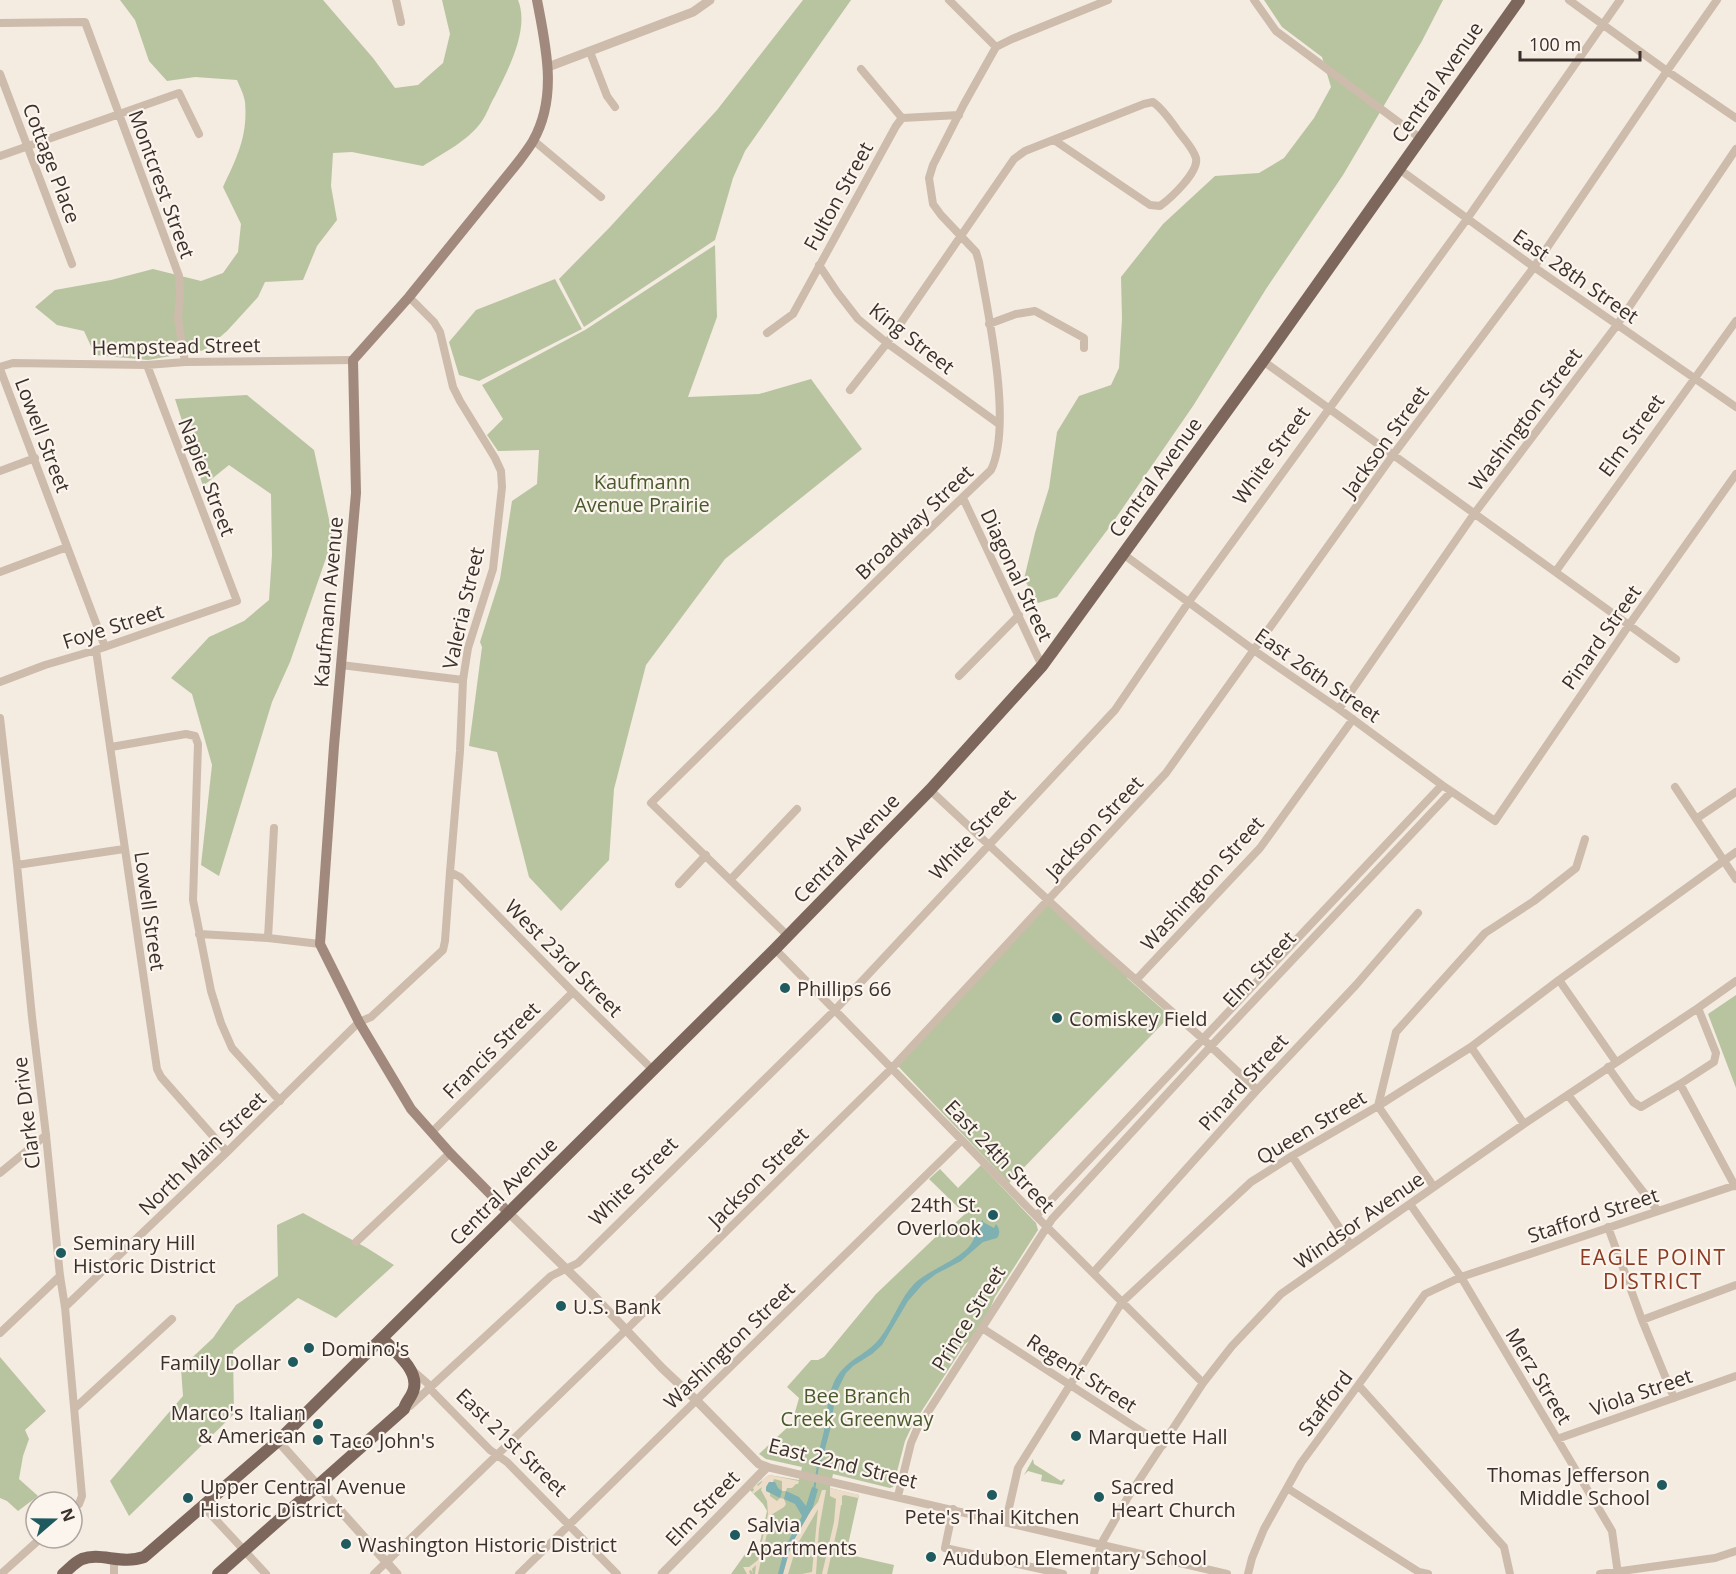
<svg xmlns="http://www.w3.org/2000/svg" width="1736" height="1574" font-family="'Open Sans',sans-serif">
<rect width="100%" height="100%" fill="#f4ebe1"/>
<path fill="#b8c4a0" d="M120 0H323L373 58 395 88 418 85 443 63 450 34 442 0H518C530 29 508 70 495 96 490 104 487 114 482 121 468 141 443 153 423 166L352 152 333 153 331 186 337 220 317 246 303 280 265 282 258 297 227 331 205 350 148 360 95 355 84 331 57 325 35 307 55 290 111 280 153 269 201 281 223 273 238 252 241 224 223 187C237 157 248 136 245 102 244 95 240 87 237 80L195 77 167 81 149 61 135 20Z
M803 0H851L745 151 733 178 715 240 584 327 559 279 610 227 717 110Z
M1264 0H1443L1422 41 1343 175 1266 289 1193 406 1111 525 1057 597 1038 603 1024 579 1035 533 1049 488 1057 432 1079 396 1111 385 1119 368 1122 319 1121 277 1163 224 1215 176 1259 173 1284 158 1314 118 1331 87 1322 57 1282 27Z
M715 245 717 317 688 397 759 394 811 379 862 449 725 559 646 665 614 789 609 860 561 911 529 877 497 752 469 746 482 647 480 642 500 579 512 501 537 484 539 450 498 451 487 435 503 419 482 385 585 330Z
M555 279 582 329 479 381 459 375 449 342 476 310Z
M247 395 314 450 333 538 290 662 272 702 219 876 201 865 212 765 192 694 171 678 209 637 244 621 269 600 272 555 271 494 229 465 203 486 175 399Z
M1048 901 1130 974 1127 978 1170 1016 1009 1183 895 1063Z
M1736 995V1088L1708 1014Z
M981 1165 1036 1223 1038 1230 995 1297 985 1321 977 1336 965 1344 912 1426 905 1441 893 1487 890 1488 833 1474 830 1488 859 1495 846 1554 894 1565 892 1574H731L748 1550 758 1551 767 1511 763 1504 750 1490 769 1475 799 1480 802 1467 766 1459 759 1454 792 1423 799 1398 787 1387 811 1360H818L824 1357 876 1294 943 1230 954 1224 965 1214 929 1179 940 1169 958 1188Z
M303 1213 367 1248 394 1265 336 1318 298 1298 233 1351 234 1414 129 1516 110 1481 183 1396 181 1368 213 1338 236 1305 278 1276 277 1225Z
M0 1357 46 1411 25 1430 29 1439 23 1456 19 1479 38 1496 18 1511 7 1501 0 1498Z
M1033 1459 1034 1464 1061 1481 1064 1479 1065 1480 1062 1485 1041 1481 1042 1475 1028 1471 1024 1475Z"/>
<path fill="#ecdcc8" d="M769 1475 799 1481 798 1484H796L792 1488H787L786 1491H782V1481L774 1479 773 1482H771L770 1496 777 1501 780 1498 784 1499 786 1504 784 1507 771 1515 758 1574H755L756 1565 752 1569 753 1574 751 1570 749 1571 750 1574H747L743 1567H749L758 1560 768 1514 767 1501 761 1490 762 1487 753 1494 752 1492 754 1490 753 1488 757 1484 758 1486 762 1482 761 1480Z
M830 1488 859 1495 858 1498 844 1495 842 1496V1505H841L838 1525 827 1574H822L834 1522 836 1499 830 1496Z
M822 1490H826L819 1529 816 1574H802L812 1572 818 1509 797 1545 788 1574H783L791 1545 809 1513 818 1502Z"/>
<path fill="#7fb0b2" d="M983 1220V1222L994 1228 996 1224C999 1228 1001 1233 997 1238L983 1242 961 1261 936 1274 923 1284 908 1301 882 1345 872 1354 853 1366 846 1373 836 1393 830 1430 820 1468 815 1467C818 1455 821 1443 824 1431 828 1411 827 1386 842 1370 853 1357 870 1352 880 1338 893 1321 899 1300 914 1284 931 1267 974 1256 975 1233H974L976 1225Z
M769 1482H775L778 1488 782 1491 780 1498 766 1491V1487Z
M812 1487 818 1489 813 1507 791 1545 783 1574H778L785 1547 802 1516 795 1504 784 1499 786 1491 799 1497 806 1506Z"/>
<g fill="none" stroke-linecap="round" stroke-linejoin="round">
<path stroke="#7fb0b2" stroke-width="2" d="M814 1490 818 1466"/>
<path stroke="#cdbbac" stroke-width="8" d="M396 0 401 22
M949 0 996 47
M1254 0 1276 31 1420 138
M1569 0 1667 71 1736 118
M0 23 85 22 179 276 180 292 178 319 185 362
M590 52 607 96 615 107
M861 69 902 118
M0 74 72 264
M533 140 601 197
M0 156 179 93 199 134
M1399 169 1534 267 1736 407
M819 265 837 292 858 319 887 343 999 424
M989 324 1016 314 1035 311 1084 338V348
M767 333 793 314 896 126 902 118 959 115
M1263 361 1676 659
M0 367 13 363 147 365 185 362 353 360
M0 369 105 647
M850 390 887 343 1014 159 1025 151 1144 104 1153 102C1164 110 1170 120 1178 131 1184 139 1193 148 1196 158 1199 172 1171 198 1160 206L1150 205 1054 140
M0 471 35 458
M963 498 1042 666
M1123 554 1255 651 1339 709 1442 785 1495 821 1629 625 1736 474
M1556 571 1736 321
M0 572 67 547
M96 650 157 1069 161 1077 227 1152
M341 665 463 680
M959 676 1019 615
M0 682 45 665 96 650 237 601 147 365
M1339 709 1474 514 1617 325 1736 149
M0 718 17 865 32 1017 46 1135 60 1276 65 1307 82 1496 79 1504 72 1511
M111 747 186 734 195 736 198 744 193 900 211 991 221 1023 232 1048 280 1101
M1675 787 1736 879
M930 790 1094 943 1203 1039 1257 1090
M1696 819 1736 792
M17 865 124 849
M450 872 460 877 573 992 653 1070
M731 879 797 809
M679 884 706 855
M199 934 268 938 320 944
M788 936 651 803 914 544 991 470C1013 424 988 314 979 262L976 252 941 215 933 204 929 178 933 165 964 104 996 47 1012 39 1108 0
M268 938 274 828
M775 949 1036 1216 1203 1383
M1136 980 1260 848 1353 719
M1559 980 1616 1062
M1698 1008 1716 1053 1714 1062 1680 1084 1735 1186
M1471 1047 1524 1124
M1608 1067 1633 1102 1641 1107 1680 1084
M1568 1095 1658 1211
M432 1132 573 992
M1292 1156 1350 1244
M0 1173 46 1135
M1434 1187 1378 1106 1396 1032 1485 933 1534 901 1576 868 1585 839
M1410 1204 1461 1277 1612 1531 1618 1574
M1036 1216 1442 785
M1608 1227 1642 1320 1674 1398
M356 1242 450 1153
M1093 1273 1257 1090 1356 985 1418 913
M65 1307 227 1152 359 1022 371 1017 443 950 445 941 450 872 460 751 463 680 468 648 493 569 502 487 501 471 495 458 460 401 453 387 440 332 434 322 409 297
M1642 1320 1736 1285
M982 1328 1163 1445
M0 1333 60 1276
M412 1370 427 1383 434 1393 490 1450 507 1462 617 1574
M1359 1386 1504 1547 1510 1574
M75 1408 172 1319
M405 1408 410 1406 551 1276 578 1263 835 1010 1115 710 1188 603 1467 219 1620 0
M1557 1439 1736 1376
M767 1467 1227 1574
M1287 1488 1419 1572 1428 1574
M898 1496 911 1443 917 1429 1052 1219 1211 1046 1451 792
M203 1506 266 1574
M953 1509 945 1548 1063 1574
M1006 1521 1018 1468 1122 1302 1251 1182 1292 1156 1378 1106 1471 1047 1559 980 1736 852
M1 1574 41 1538
M114 1574V1559
M374 1574 626 1330 892 1068 1166 773 1393 455 1534 267 1667 71 1717 0
M519 1574 962 1140
M1094 1574 1101 1544 1128 1497 1203 1383 1232 1346 1281 1294 1524 1124 1698 1008 1736 981
M1248 1574 1252 1558 1264 1529 1301 1463 1425 1294 1461 1277 1736 1185
M1600 1574 1715 1558 1736 1551"/>
<path stroke="#cdbbac" stroke-width="9" d="M548 67 693 12 710 0
M509 1213 595 1297 662 1368 696 1400 754 1459 759 1464 767 1467 662 1574
M278 1441 397 1574"/>
<path stroke="#a18a7d" stroke-width="10" d="M509 1213 450 1153 411 1109 359 1022 320 944 334 746 356 493 353 360 409 297 519 161C524 154 529 148 533 141 558 97 546 47 537 0"/>
<path stroke="#7d675c" stroke-width="12" d="M63 1574C69 1569 75 1562 82 1559 101 1552 121 1565 144 1557L278 1441 775 949 930 790 1042 666 1263 361 1519 0
M218 1574 404 1409C406 1401 413 1396 414 1388 418 1369 394 1351 382 1338"/>
</g>
<g fill="#1f5a5e" stroke="#fbf5ee" stroke-width="2">
<circle cx="785" cy="988" r="6"/>
<circle cx="1057" cy="1018" r="6"/>
<circle cx="993" cy="1215" r="6"/>
<circle cx="61" cy="1253" r="6"/>
<circle cx="561" cy="1306" r="6"/>
<circle cx="309" cy="1348" r="6"/>
<circle cx="293" cy="1362" r="6"/>
<circle cx="318" cy="1424" r="6"/>
<circle cx="1076" cy="1436" r="6"/>
<circle cx="318" cy="1440" r="6"/>
<circle cx="1662" cy="1485" r="6"/>
<circle cx="992" cy="1495" r="6"/>
<circle cx="1099" cy="1497" r="6"/>
<circle cx="188" cy="1498" r="6"/>
<circle cx="735" cy="1535" r="6"/>
<circle cx="346" cy="1544" r="6"/>
<circle cx="931" cy="1557" r="6"/>
</g>
<g text-anchor="middle" dominant-baseline="central" stroke-width="4.5" stroke-linejoin="round" paint-order="stroke">
<g font-size="20" fill="#3b302b" stroke="#fbf5ee">
<text transform="translate(1437 82) rotate(-55)">Central Avenue</text>
<text transform="translate(52 163) rotate(69)">Cottage Place</text>
<text transform="translate(162 184) rotate(70)">Montcrest Street</text>
<text transform="translate(838 196) rotate(-61)">Fulton Street</text>
<text transform="translate(1576 276) rotate(35)">East 28th Street</text>
<text transform="translate(912 338) rotate(38)">King Street</text>
<text transform="translate(176 346) rotate(-1)">Hempstead Street</text>
<text transform="translate(1525 419) rotate(-53)">Washington Street</text>
<text transform="translate(43 435) rotate(69)">Lowell Street</text>
<text transform="translate(1631 435) rotate(-54)">Elm Street</text>
<text transform="translate(1385 441) rotate(-54)">Jackson Street</text>
<text transform="translate(1271 455) rotate(-54)">White Street</text>
<text transform="translate(207 477) rotate(69)">Napier Street</text>
<text transform="translate(1155 477) rotate(-54)">Central Avenue</text>
<text transform="translate(914 522) rotate(-44)">Broadway Street</text>
<text transform="translate(1017 575) rotate(65)">Diagonal Street</text>
<text transform="translate(328 602) rotate(-85)">Kaufmann Avenue</text>
<text transform="translate(463 608) rotate(-77)">Valeria Street</text>
<text transform="translate(113 626) rotate(-18)">Foye Street</text>
<text transform="translate(1601 637) rotate(-55)">Pinard Street</text>
<text transform="translate(1318 675) rotate(35)">East 26th Street</text>
<text transform="translate(1094 827) rotate(-47)">Jackson Street</text>
<text transform="translate(972 834) rotate(-47)">White Street</text>
<text transform="translate(846 848) rotate(-46)">Central Avenue</text>
<text transform="translate(1202 883) rotate(-48)">Washington Street</text>
<text transform="translate(150 911) rotate(82)">Lowell Street</text>
<text transform="translate(564 958) rotate(45)">West 23rd Street</text>
<text transform="translate(1259 969) rotate(-47)">Elm Street</text>
<text transform="translate(491 1050) rotate(-45)">Francis Street</text>
<text transform="translate(1243 1082) rotate(-48)">Pinard Street</text>
<text transform="translate(26 1113) rotate(-97)">Clarke Drive</text>
<text transform="translate(1311 1127) rotate(-31)">Queen Street</text>
<text transform="translate(202 1153) rotate(-44)">North Main Street</text>
<text transform="translate(1000 1156) rotate(46)">East 24th Street</text>
<text transform="translate(758 1177) rotate(-45)">Jackson Street</text>
<text transform="translate(633 1181) rotate(-45)">White Street</text>
<text transform="translate(503 1191) rotate(-45)">Central Avenue</text>
<text transform="translate(1593 1215) rotate(-18)">Stafford Street</text>
<text transform="translate(1359 1220) rotate(-35)">Windsor Avenue</text>
<text transform="translate(968 1318) rotate(-58)">Prince Street</text>
<text transform="translate(729 1345) rotate(-44)">Washington Street</text>
<text transform="translate(1082 1373) rotate(33)">Regent Street</text>
<text transform="translate(1539 1376) rotate(59)">Merz Street</text>
<text transform="translate(1641 1392) rotate(-19)">Viola Street</text>
<text transform="translate(1325 1403) rotate(-53)">Stafford</text>
<text transform="translate(512 1442) rotate(44)">East 21st Street</text>
<text transform="translate(843 1463) rotate(14)">East 22nd Street</text>
<text transform="translate(702 1508) rotate(-46)">Elm Street</text>
</g>
<g font-size="20" fill="#4a5a2e" stroke="#fbf5ee">
<text x="642" y="481">Kaufmann<tspan x="642" dy="23">Avenue Prairie</tspan></text>
<text x="857" y="1395">Bee Branch<tspan x="857" dy="23">Creek Greenway</tspan></text>
</g>
<g font-size="20" fill="#3b302b" stroke="#fbf5ee" text-anchor="start">
<text x="797" y="988">Phillips 66</text>
<text x="1069" y="1018">Comiskey Field</text>
<text x="981" y="1204" text-anchor="end">24th St.<tspan x="981" dy="23">Overlook</tspan></text>
<text x="73" y="1242">Seminary Hill<tspan x="73" dy="23">Historic District</tspan></text>
<text x="573" y="1306">U.S. Bank</text>
<text x="321" y="1348">Domino's</text>
<text x="281" y="1362" text-anchor="end">Family Dollar</text>
<text x="306" y="1412" text-anchor="end">Marco's Italian<tspan x="306" dy="23">&amp; American</tspan></text>
<text x="1088" y="1436">Marquette Hall</text>
<text x="330" y="1440">Taco John's</text>
<text x="1650" y="1474" text-anchor="end">Thomas Jefferson<tspan x="1650" dy="23">Middle School</tspan></text>
<text x="200" y="1486">Upper Central Avenue<tspan x="200" dy="23">Historic District</tspan></text>
<text x="1111" y="1486">Sacred<tspan x="1111" dy="23">Heart Church</tspan></text>
<text x="992" y="1516" text-anchor="middle">Pete's Thai Kitchen</text>
<text x="747" y="1524">Salvia<tspan x="747" dy="23">Apartments</tspan></text>
<text x="358" y="1544">Washington Historic District</text>
<text x="943" y="1557">Audubon Elementary School</text>
</g>
<g font-size="21" letter-spacing="1.5" fill="#8c3b22" stroke="#fbf5ee">
<text x="1653" y="1257">EAGLE POINT<tspan x="1653" dy="24">DISTRICT</tspan></text>
</g>
</g>
<g transform="translate(54 1520) rotate(70)"><circle r="28" fill="#fbf5ee" stroke="#aea6a0" stroke-width="1.5"/>
<path d="M0-4.5L10 22L0 15L-10 22Z" fill="#1f5a5e"/>
<text y="-9" font-size="16" font-weight="bold" text-anchor="middle" fill="#3b302b">N</text>
</g>
<path d="M1520 51v9h120v-9" fill="none" stroke="#3b302b" stroke-width="3"/>
<text x="1529" y="51" font-size="18" fill="#3b302b" stroke="#fbf5ee" stroke-width="4.5" paint-order="stroke">100 m</text>
</svg>
